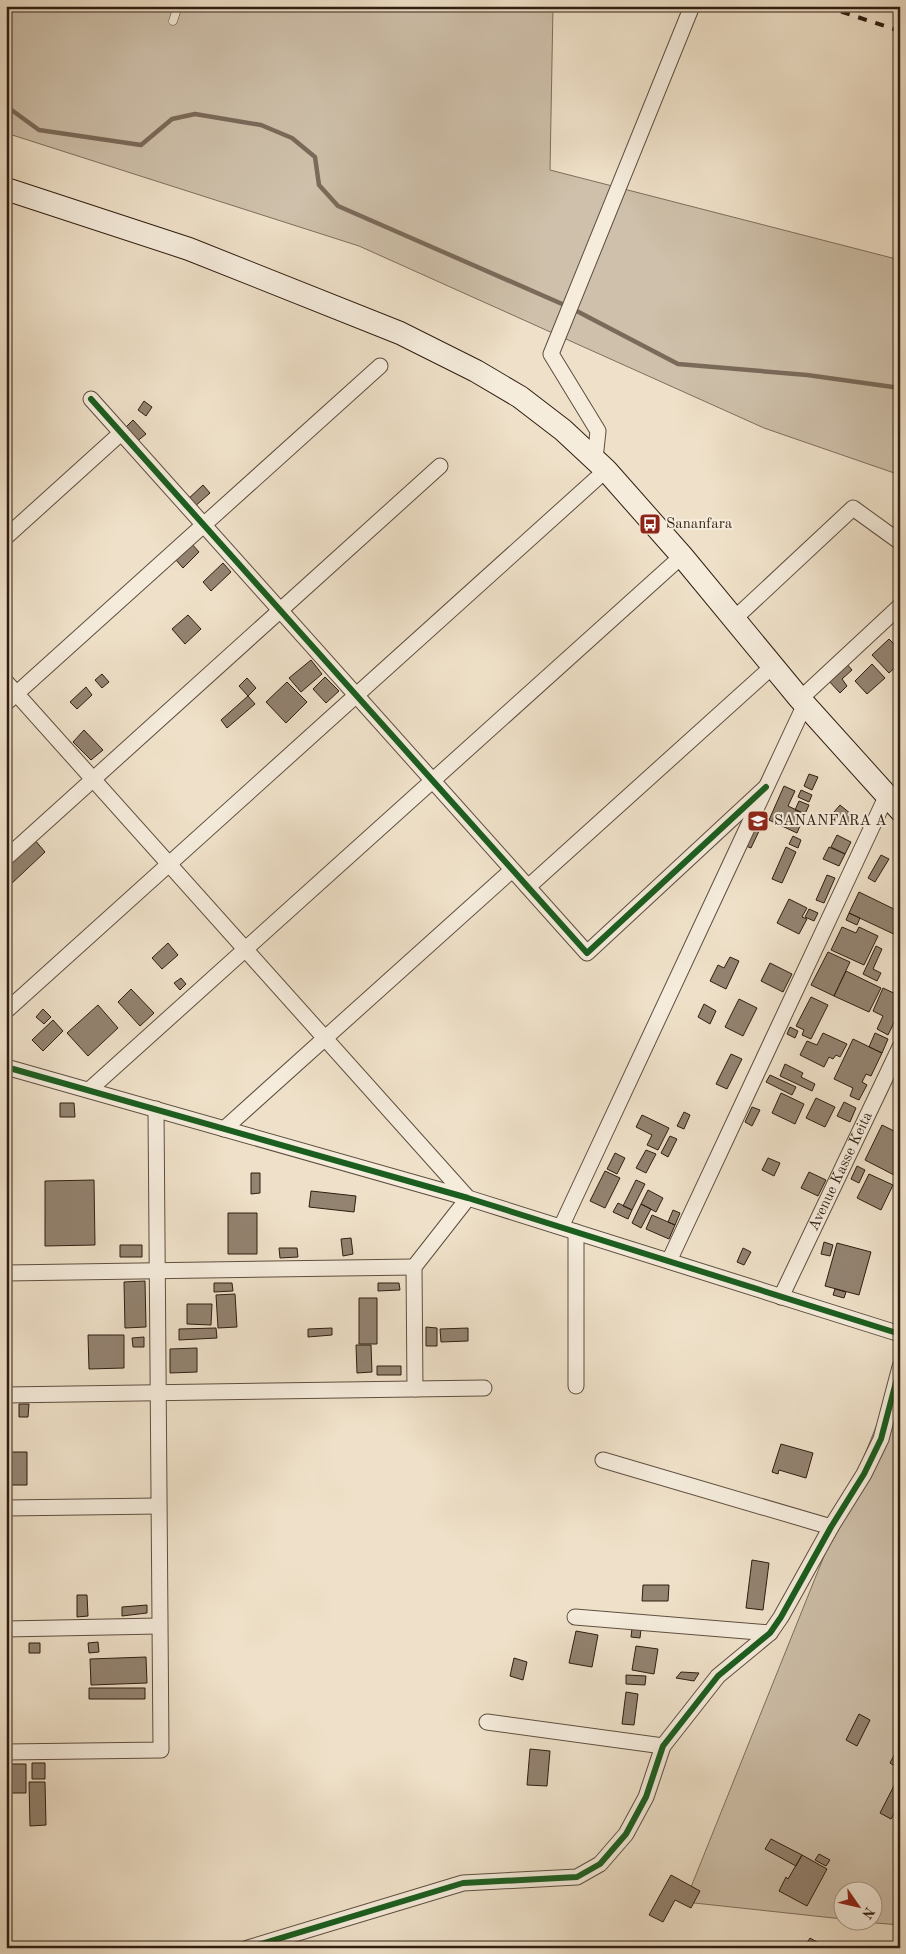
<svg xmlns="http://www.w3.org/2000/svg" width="906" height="1954" font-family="'Old Standard TT',serif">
<rect width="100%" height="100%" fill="#efe1c9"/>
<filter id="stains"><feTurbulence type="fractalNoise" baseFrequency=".004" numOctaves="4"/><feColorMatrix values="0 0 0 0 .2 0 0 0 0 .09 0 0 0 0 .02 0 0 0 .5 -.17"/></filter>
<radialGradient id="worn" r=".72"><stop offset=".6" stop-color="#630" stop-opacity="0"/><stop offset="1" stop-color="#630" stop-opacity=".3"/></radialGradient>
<path fill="#cec0aa" stroke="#7e6e5e" d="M6 6H553L550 170 900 260V475L764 428 359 246 6 133Z
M900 1367V1925L864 1922H874V1892H844L843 1919 685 1902Z"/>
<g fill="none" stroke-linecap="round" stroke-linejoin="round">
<path stroke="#7b6a5a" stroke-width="4.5" d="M6 106 39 130 141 145 172 119 195 114 261 125 292 138 315 157 319 185 338 206 569 307 678 364 807 375 900 388"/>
</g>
<path fill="#938371" stroke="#2f1d11" d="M144 401 152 407 146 416 138 410Z
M133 420 146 434 135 443 123 430Z
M203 485 210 493 193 508 186 501Z
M191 543 199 552 183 568 175 559Z
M223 563 231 572 211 591 203 582Z
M188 615 201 629 185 644 172 629Z
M889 639 900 650V663L889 673 872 655Z
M311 660 322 674 301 692 289 678Z
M846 663 852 670 842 679 847 686 840 693 828 680Z
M872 664 885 678 867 694 855 681Z
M102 674 109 682 102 688 95 680Z
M325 677 339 691 326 703 313 689Z
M247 678 256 688 248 696 239 686Z
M287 682 307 702 286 723 266 702Z
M86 687 92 695 77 709 70 702Z
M248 696 255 704 227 728 221 720Z
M84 730 103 750 91 760 73 742Z
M809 774 818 777 812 790 804 786Z
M784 786 795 791 788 806 805 814 797 833 769 820Z
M801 790 812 795 809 802 798 797Z
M799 801 809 805 805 814 795 810Z
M840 805 857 819 851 826 834 812Z
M756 827 760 829 751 848 746 846Z
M837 835 851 842 845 854 831 847Z
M793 836 801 840 798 848 789 844Z
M34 839 45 852 10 885 6 881V866Z
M786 847 796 852 782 883 772 879Z
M829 847 845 854 839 866 823 859Z
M881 855 889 859 875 882 868 878Z
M827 875 835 878 824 903 816 900Z
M859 892 900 912V937L849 913Z
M789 899 807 908 802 917 807 919 799 934 777 923Z
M809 909 818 913 814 921 805 917Z
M849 913 860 918 857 925 846 920Z
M842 927 856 933 859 927 878 936 864 965 831 950Z
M168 943 178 955 162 969 152 958Z
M876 946 882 949 873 969 881 973 877 981 863 974Z
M828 952 850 962 834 996 811 985Z
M730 957 739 961 726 989 710 981 718 965 724 968Z
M770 963 792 974 783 992 761 981Z
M846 971 881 988 869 1012 834 996Z
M181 978 186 984 180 990 174 983Z
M883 988 900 996V1010L888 1035 877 1029 883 1016 873 1011Z
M131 989 154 1013 140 1026 118 1002Z
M811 997 828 1005 811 1039 802 1035 804 1030 796 1026Z
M739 999 757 1008 743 1036 725 1027Z
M704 1004 716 1011 710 1024 698 1017Z
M98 1005 118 1028 88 1056 67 1033Z
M43 1009 51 1017 44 1024 36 1017Z
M53 1020 63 1031 43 1051 32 1040Z
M790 1027 798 1031 795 1038 787 1034Z
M823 1033 847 1044 840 1057 836 1055 833 1059 829 1057 824 1067 800 1055 807 1041 817 1045Z
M875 1033 888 1039 882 1053 869 1047Z
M853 1039 882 1053 871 1076 866 1074 862 1082 867 1085 859 1100 850 1096 853 1088 834 1079Z
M731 1054 742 1059 727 1089 716 1084Z
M785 1064 803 1073 801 1077 815 1084 812 1091 780 1076Z
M770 1075 796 1087 792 1095 766 1082Z
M781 1093 804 1104 795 1124 772 1113Z
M816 1098 835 1107 825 1127 806 1118Z
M844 1102 856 1108 850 1122 837 1116Z
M60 1103H74L75 1117H60Z
M752 1107 760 1110 752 1126 745 1122Z
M684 1112 690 1115 684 1129 677 1126Z
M642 1115 669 1128 658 1150 647 1145 652 1135 636 1127Z
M882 1125 900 1134V1168L896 1176 865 1160Z
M670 1136 677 1139 668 1157 661 1153Z
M646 1150 656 1154 646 1173 636 1168Z
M615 1153 625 1158 617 1174 607 1169Z
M768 1158 780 1163 774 1176 762 1170Z
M857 1166 865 1170 859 1183 851 1179Z
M605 1171 620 1178 605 1208 590 1201Z
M809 1172 826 1180 818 1196 801 1188Z
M251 1173H260V1193L251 1194Z
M869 1174 893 1185 881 1210 857 1198Z
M94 1180 95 1245 45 1246V1181Z
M636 1180 645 1184 632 1210 623 1206Z
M648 1190 663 1198 656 1212 641 1204Z
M311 1191 356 1196 354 1212 309 1207Z
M618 1203 632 1210 628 1219 613 1212Z
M641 1204 651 1209 641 1228 632 1223Z
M673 1210 680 1213 675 1225 668 1222Z
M228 1213H257V1254H228Z
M652 1215 675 1225 669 1239 646 1229Z
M351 1238 353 1254 343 1256 341 1239Z
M824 1242 833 1245 830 1256 821 1254Z
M837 1243 871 1252 859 1295 825 1286Z
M120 1245H142V1257H120Z
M279 1248H297L298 1257 280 1258Z
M743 1248 751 1252 744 1265 737 1262Z
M145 1281 146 1327 125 1328 124 1282Z
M214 1283H232L233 1291 214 1292Z
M378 1283H399L400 1290 378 1291Z
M835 1289 846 1292 844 1298 833 1295Z
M235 1294 237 1327 218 1328 216 1295Z
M359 1298H377V1344H359Z
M187 1304H212L211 1325 187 1324Z
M426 1327 437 1328V1346H426Z
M216 1328 217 1338 179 1340V1329Z
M332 1328V1335L308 1337V1329Z
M468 1328V1341L441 1342 440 1329Z
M88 1335H124V1368L89 1369Z
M144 1337V1347H133L132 1338Z
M356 1345H371L372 1372 357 1373Z
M197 1348V1372L170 1373V1349Z
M377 1366H401V1375H377Z
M19 1404H29L28 1417H19Z
M781 1444 813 1453 806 1478 779 1470 778 1474 772 1472Z
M6 1452H27V1485H6Z
M752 1560 769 1563 763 1610 746 1608Z
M643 1585H669L668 1601H642Z
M77 1595H87L88 1616 77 1617Z
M147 1605V1613L122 1616V1607Z
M632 1628 641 1629 640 1638 631 1637Z
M576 1631 598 1635 592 1667 569 1663Z
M98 1642 99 1652 89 1653 88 1643Z
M29 1643H40V1653H29Z
M636 1646 658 1649 654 1674 632 1670Z
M146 1657 147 1683 91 1685 90 1659Z
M514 1658 527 1662 523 1680 510 1676Z
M681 1672 699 1673 694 1681 676 1678Z
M626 1675 646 1676 645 1685 626 1684Z
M89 1688H145V1699H89Z
M626 1692 638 1694 634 1725 622 1724Z
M859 1714 870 1720 857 1746 846 1740Z
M900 1744V1769L890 1763Z
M530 1749 550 1751 547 1786 527 1785Z
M32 1763H45V1779H32Z
M6 1764H26V1793H6Z
M897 1780 900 1782V1803L891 1819 880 1813Z
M29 1782H45L46 1825 30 1826Z
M771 1839 802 1855 796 1866 765 1849Z
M819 1854 830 1860 826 1866 815 1860Z
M802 1855 827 1869 807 1906 779 1891 786 1877 788 1879Z
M671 1875 700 1891 691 1908 675 1900 663 1922 649 1915Z
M810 1938 824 1946 823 1948 805 1946Z"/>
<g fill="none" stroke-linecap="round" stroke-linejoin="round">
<g stroke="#5f4e3f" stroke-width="9">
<path id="service" d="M173 21 178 6"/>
</g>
<g stroke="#5f4e3f" stroke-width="17">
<g id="minor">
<path d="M91 399 587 953 766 787"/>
<path d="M595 459 598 431 551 354 692 6"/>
<path d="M6 537 121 433"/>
<path d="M734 619 853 508 900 542"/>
<path d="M6 682 468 1198"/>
<path d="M800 699 900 606"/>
<path d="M6 703 380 366"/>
<path d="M6 858 440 466"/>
<path d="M528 887 773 666"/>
<path d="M6 1011 606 470"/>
<path d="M6 1067 468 1198 900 1334"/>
<path d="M89 1090 682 556"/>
<path d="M224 1129 512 870"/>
<path d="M561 1227 805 704"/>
<path d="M576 1232V1386"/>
<path d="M669 1261 886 797"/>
<path d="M6 1273 414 1267"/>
<path id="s1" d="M781 1297 900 1047"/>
<path d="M415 1389 414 1267 468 1198"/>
<path d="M6 1395 484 1388"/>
<path d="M603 1460 831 1527"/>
<path d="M6 1508 158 1506"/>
<path d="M575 1617 770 1633"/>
<path d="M6 1629 159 1626"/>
<path d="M487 1722 663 1746"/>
<path d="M6 1752 161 1750 156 1109"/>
<path d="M248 1948 463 1883 577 1877 600 1864 626 1834 646 1797 663 1746 718 1676 770 1633 781 1617 831 1527 864 1474 881 1439 900 1367"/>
</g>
</g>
<g stroke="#2f1d11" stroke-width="24">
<path id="secondary" d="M6 189 189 249 400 333 476 371 520 397 563 430 606 470 682 556 800 699 900 810"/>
</g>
<use href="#service" stroke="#f5ecdc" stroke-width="8"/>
<use href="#minor" stroke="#f5ecdc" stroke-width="15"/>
<use href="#secondary" stroke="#f5ecdc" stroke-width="22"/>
<path stroke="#2f1d11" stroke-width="4" stroke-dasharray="9 9" stroke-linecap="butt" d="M824 6 900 31"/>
<g stroke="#f5ecdc" stroke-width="9">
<path id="cycleway" d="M91 399 587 953 766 787
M6 1067 468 1198 900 1334
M248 1948 463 1883 577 1877 600 1864 626 1834 646 1797 663 1746 718 1676 770 1633 781 1617 831 1527 864 1474 881 1439 900 1367"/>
</g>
<use href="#cycleway" stroke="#1b5e20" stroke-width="6"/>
</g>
<defs>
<g id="bus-square" transform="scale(1.125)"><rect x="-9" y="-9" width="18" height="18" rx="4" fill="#8f2418" stroke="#f5ecdc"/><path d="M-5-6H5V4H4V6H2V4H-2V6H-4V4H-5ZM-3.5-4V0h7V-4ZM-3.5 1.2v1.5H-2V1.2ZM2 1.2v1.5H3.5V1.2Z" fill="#fff"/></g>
<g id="school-square" transform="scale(1.125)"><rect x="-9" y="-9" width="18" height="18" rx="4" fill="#8f2418" stroke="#f5ecdc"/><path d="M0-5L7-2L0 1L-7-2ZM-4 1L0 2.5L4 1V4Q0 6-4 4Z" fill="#fff"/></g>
</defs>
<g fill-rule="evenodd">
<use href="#bus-square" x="650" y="524"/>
<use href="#school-square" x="758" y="821"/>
</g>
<g text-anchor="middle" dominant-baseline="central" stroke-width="4" stroke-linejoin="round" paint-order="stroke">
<g font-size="15" fill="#2f1d11" stroke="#f5ecdc" text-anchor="start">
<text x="666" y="524">Sananfara</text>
<text x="774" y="821">SANANFARA A</text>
</g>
<g font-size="15" fill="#2f1d11" stroke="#f5ecdc">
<text stroke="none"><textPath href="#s1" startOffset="139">Avenue Kasse Keita</textPath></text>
</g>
</g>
<rect width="906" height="1954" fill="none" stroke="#efe1c9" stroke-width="25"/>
<rect x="8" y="8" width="891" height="1939" fill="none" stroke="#2f1d11" stroke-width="2.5"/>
<rect x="12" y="12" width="881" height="1929" fill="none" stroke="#2f1d11"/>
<g transform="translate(858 1906) rotate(124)"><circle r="24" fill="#f5ecdc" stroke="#a6998b"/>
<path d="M0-4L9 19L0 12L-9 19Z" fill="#8f2418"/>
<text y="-8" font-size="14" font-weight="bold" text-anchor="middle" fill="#2f1d11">N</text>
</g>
<rect width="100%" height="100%" filter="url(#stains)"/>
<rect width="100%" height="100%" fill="url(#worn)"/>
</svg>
